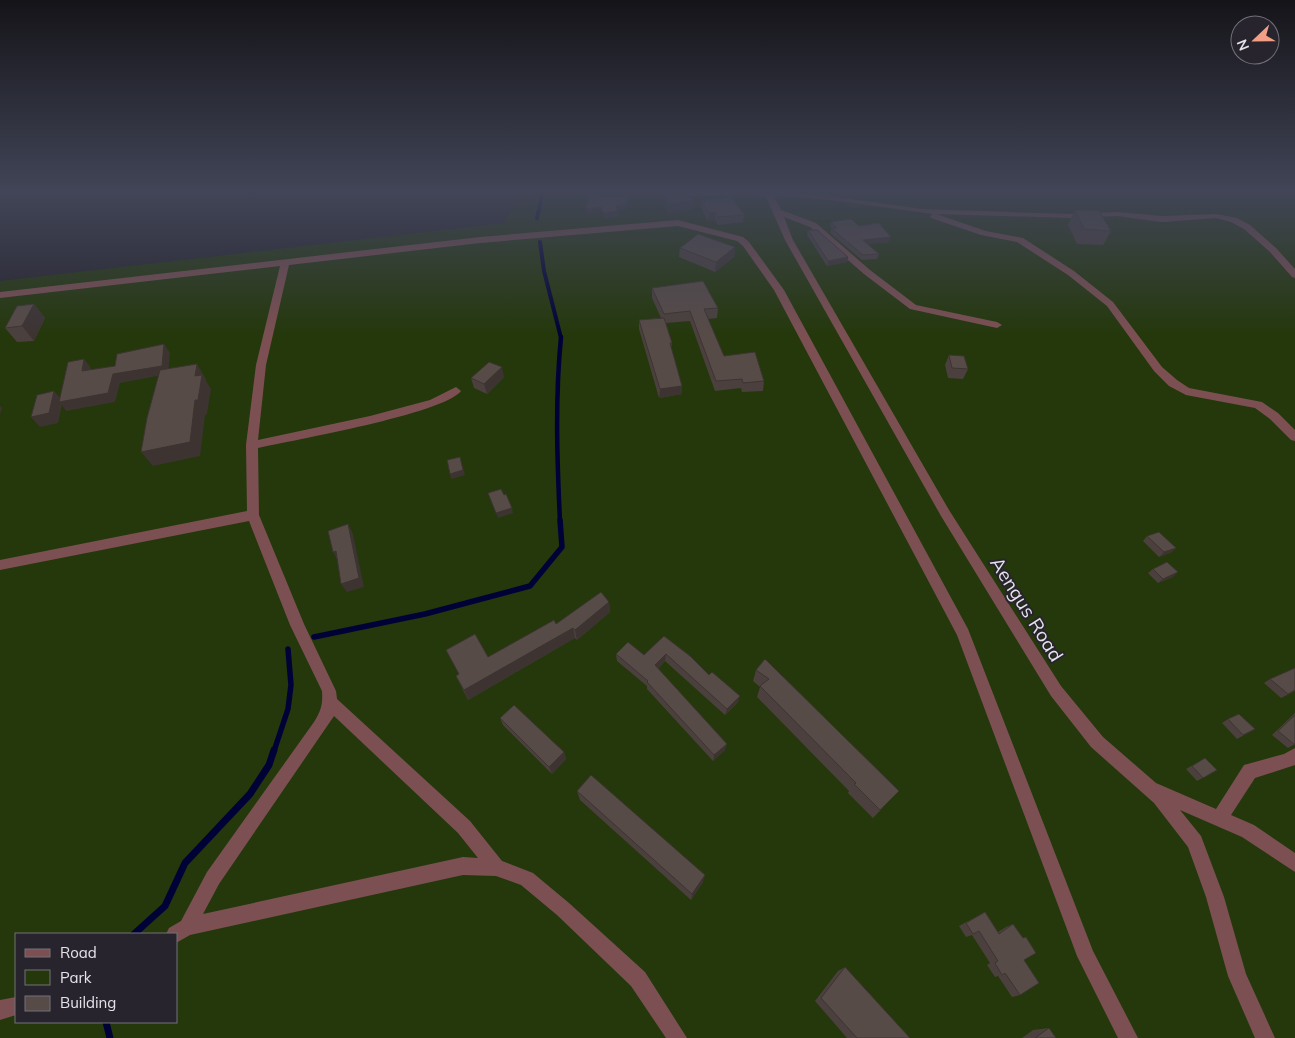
<svg xmlns="http://www.w3.org/2000/svg" width="1295" height="1038" font-family="Mulish,sans-serif">
<rect width="100%" height="100%" fill="#27242e"/>
<path fill="#24380b" fill-rule="evenodd" d="M518 191H1295V1038H0V281L505 223ZM16 934H176V1022H16Z"/>
<g fill="none" stroke-linecap="round" stroke-linejoin="round">
<path stroke="#000237" stroke-width="4" d="M537 218 543 191
M540 242 544 271 561 338"/>
<path stroke="#000237" stroke-width="4.5" d="M560 521C557 459 555 399 561 337"/>
<path stroke="#000237" stroke-width="5.5" d="M314 637 425 614 530 586 562 547 560 520
M274 751 288 709 291 685 288 649"/>
<path stroke="#000237" stroke-width="7" d="M134 934 165 906 185 863 250 794 269 765 274 750
M106 1022 110 1038"/>
<path fill="#7c5053" fill-rule="evenodd" d="M624 191H779L824 195 922 209 1072 214 1117 212 1162 216 1216 214 1237 218 1250 225 1276 248 1295 269V278L1292 277 1270 252 1244 229 1231 222 1216 218 1162 222 1117 216 1072 218 936 214 986 231 1023 238 1074 271 1113 302 1162 367 1177 380 1189 388 1262 402 1278 413 1295 430V441L1291 440 1270 419 1255 408 1186 395 1169 386 1154 371 1107 306 1068 275 1017 242 981 235 931 218 930 216 933 214 824 199 773 195 781 210 816 223 870 270 916 305 997 322 1002 325 997 328 910 309 864 274 810 227 784 217 793 240 949 510 1061 686 1103 737 1156 783 1216 809 1244 765 1284 754 1295 748V765L1255 778 1231 815 1254 825 1295 853V872L1242 837 1180 810 1201 836 1224 897 1246 974 1275 1038H1255L1228 976 1206 897 1188 847 1154 803 1091 747 1051 696 941 516 785 240 766 197 759 194 711 196 628 193Z
M678 220 743 237 749 242 784 290 968 629 1093 951 1138 1038H1118L1077 956 957 635 774 290 743 246 737 241 678 226 480 243 289 265 266 365 258 440 370 416 430 400 456 387 461 391C443 414 293 440 258 448L259 515 304 624 336 691 337 699 470 821 502 861 533 873 569 903 645 972 687 1038H666L631 986 557 915 521 885 496 876 463 875 190 935 176 943V934H166L169 928 181 921 207 872 314 722C321 711 323 704 322 691L290 625 249 521 0 570V560L247 511 246 445 256 365 280 266 0 298V292L480 237ZM334 716 458 833 478 858 463 857 203 914 219 884Z
M16 997V1015L0 1020V1000Z"/>
</g>
<path fill="#4b403d" d="M666 191H679L694 200 693 209 668 213 666 197Z
M701 201 744 215 743 222 718 225 715 220 708 221 701 208Z
M1075 210 1111 231 1103 245 1077 244 1068 225Z
M831 222 859 226 889 242 868 244 879 254 877 259 862 260 830 233 832 228 830 227Z
M808 230 848 257 847 262 827 266 807 235Z
M735 247 734 257 715 272 679 257 680 248Z
M652 288 718 308 717 318 708 319 724 356 764 381 763 391 742 392 741 388 715 391 690 321 666 323 672 343 671 348 682 394 659 398 639 329V320L661 318 652 298Z
M34 304 45 318 34 341 17 342 5 328Z
M949 355 968 369 963 379 948 378 945 365Z
M504 377 487 394 474 388 471 378Z
M1147 536 1172 552 1159 557 1143 541Z
M1153 569 1173 577 1158 583 1148 573Z
M609 602 610 612 577 640 575 638 468 700 456 676 459 674 446 650 488 657 556 624Z
M664 636 738 702 725 715 665 661 658 669 725 750 713 761 647 689V686L617 661 616 654 644 655Z
M765 659 899 791 873 818 848 793 849 791 757 697 760 687 753 681 756 670Z
M1295 668V691L1281 698 1264 683 1270 679Z
M1295 713V744L1288 748 1272 735Z
M500 718 564 752 566 759 552 774 503 725Z
M1228 719 1255 729 1237 739 1222 723Z
M1205 758 1217 770 1197 781 1186 769Z
M577 791 703 882 691 900 580 800Z
M985 912 998 932 1006 927 1013 924 1024 960 1020 995 1012 997 998 976 995 977 987 965 990 963 972 935 966 937 959 926Z
M845 967 910 1038H847L815 1001 838 971Z
M1049 1028 1056 1038H1022L1033 1030Z"/>
<path fill="#3d3432" d="M694 200 693 209 668 213 669 204Z
M627 204V209L616 210V206Z
M601 207V212L587 214 586 209Z
M618 211 619 216 603 218V213Z
M715 212V220L708 221 709 213Z
M891 237 889 242 862 245 863 240Z
M735 247 734 257 715 272 716 262Z
M848 257 847 262 827 266 828 261Z
M34 304 45 318 34 341 22 326Z
M164 344 170 353 168 374 120 383 115 402 66 411 62 405 58 423 40 427 31 417 54 391 63 401 113 374Z
M84 359 91 368 89 380 82 371Z
M197 364 206 379V381L211 389 207 414 205 415 200 456 153 466 141 452 195 376Z
M502 367 504 377 487 394 484 384Z
M682 386V394L659 398 660 389Z
M0 406 2 408 0 414Z
M460 457 465 475 451 479 450 474Z
M512 508 513 513 498 518 496 513Z
M348 524 353 534 364 587 347 592 341 584Z
M1176 548 1172 552 1159 557 1164 552Z
M336 551 338 561 333 552Z
M1178 572 1173 577 1158 583 1163 579Z
M609 602 610 612 577 640 575 630Z
M573 628 575 638 468 700 464 690Z
M666 654 665 661 655 672V665Z
M740 696 738 702 725 715 727 709Z
M727 744 725 750 713 761 714 755Z
M564 752 566 759 552 774 549 767Z
M705 875 703 882 691 900 692 894Z"/>
<path fill="#574b47" stroke="#3d3432" d="M666 191H679L694 200 669 204Z
M589 196 627 197V204L616 206 618 211 603 213 601 207 586 209Z
M728 197 732 198 744 215 718 217 715 212 709 213 701 201Z
M1075 210 1099 211 1111 231 1084 229Z
M851 219 859 226 879 223 891 237 863 240 879 254 863 255 831 228H837L831 222Z
M808 230H817L848 257 828 261Z
M698 234 735 247 716 262 680 248Z
M703 281 718 308 704 309 724 356 755 352 764 381 743 383 742 379 716 381 690 311 664 314 652 288Z
M34 304 22 326 5 328 17 306Z
M664 318 672 343H670L682 386 660 389 639 320Z
M164 344 162 366 113 374 108 393 59 402 68 362 84 359 82 371 115 366 117 354Z
M949 355 964 356 968 369 952 368Z
M489 362 502 367 484 384 471 378Z
M197 364 195 376 202 375 198 400H195L190 442 141 452 147 418 160 370Z
M54 391 49 413 31 417 37 395Z
M460 457 463 470 450 474 447 460Z
M501 489 504 495 506 494 512 508 496 513 488 493Z
M348 524 359 578 341 584 336 551 333 552 328 531Z
M1159 532 1176 548 1164 552 1147 536Z
M1167 562 1178 572 1163 579 1153 569Z
M601 592 609 602 575 630 573 628 464 690 456 676 459 674 446 650 475 634 488 657 554 620 556 624Z
M664 636 690 656 709 675 712 672 740 696 727 709 666 654 655 665 727 744 714 755 647 682 648 681 616 654 628 642 644 655Z
M765 659 899 791 880 810 854 784 856 783 760 686 769 679 756 670Z
M1295 668V690L1288 694 1270 679Z
M514 705 564 752 549 767 500 718Z
M1239 714 1255 729 1243 735 1228 719Z
M1295 715V745L1278 731Z
M1205 758 1217 770 1203 778 1192 766Z
M591 775 705 875 692 894 577 791Z
M985 912 999 934 1013 924 1023 938 1026 937 1036 953 1024 960 1039 983 1020 995 1005 973 1002 975 995 963 998 961 979 931 973 934 966 923Z
M845 967 910 1038H857L821 998Z
M1049 1028 1056 1038H1035Z"/>
<linearGradient id="sky" x2="0" y2="1"><stop stop-color="#151419"/><stop offset="0.57" stop-color="#414557"/><stop offset="1" stop-color="#414557" stop-opacity="0"/></linearGradient>
<rect width="1295" height="336" fill="url(#sky)"/>
<g text-anchor="middle" dominant-baseline="central" stroke-width="4" stroke-linejoin="round" paint-order="stroke">
<g font-size="19" fill="#e5e3e9" stroke="#27242e">
<text transform="translate(1027 609) rotate(58)">Aengus Road</text>
</g>
</g>
<rect x="15" y="933" width="162" height="90" fill="#27242e" stroke="#737079"/>
<rect x="25" y="949" width="25" height="8" fill="#7c5053" stroke="#737079"/>
<text x="60" y="958" font-size="15" fill="#e5e3e9">Road</text>
<rect x="25" y="970" width="25" height="15" fill="#24380b" stroke="#737079"/>
<text x="60" y="983" font-size="15" fill="#e5e3e9">Park</text>
<rect x="25" y="996" width="25" height="15" fill="#574b47" stroke="#737079"/>
<text x="60" y="1008" font-size="15" fill="#e5e3e9">Building</text>
<g transform="translate(1255 40) rotate(248)"><circle r="24" fill="#27242e" stroke="#737079"/>
<path d="M0-4L9 19L0 12L-9 19Z" fill="#f39f85"/>
<text y="-8" font-size="14" font-weight="bold" text-anchor="middle" fill="#e5e3e9">N</text>
</g>
</svg>
